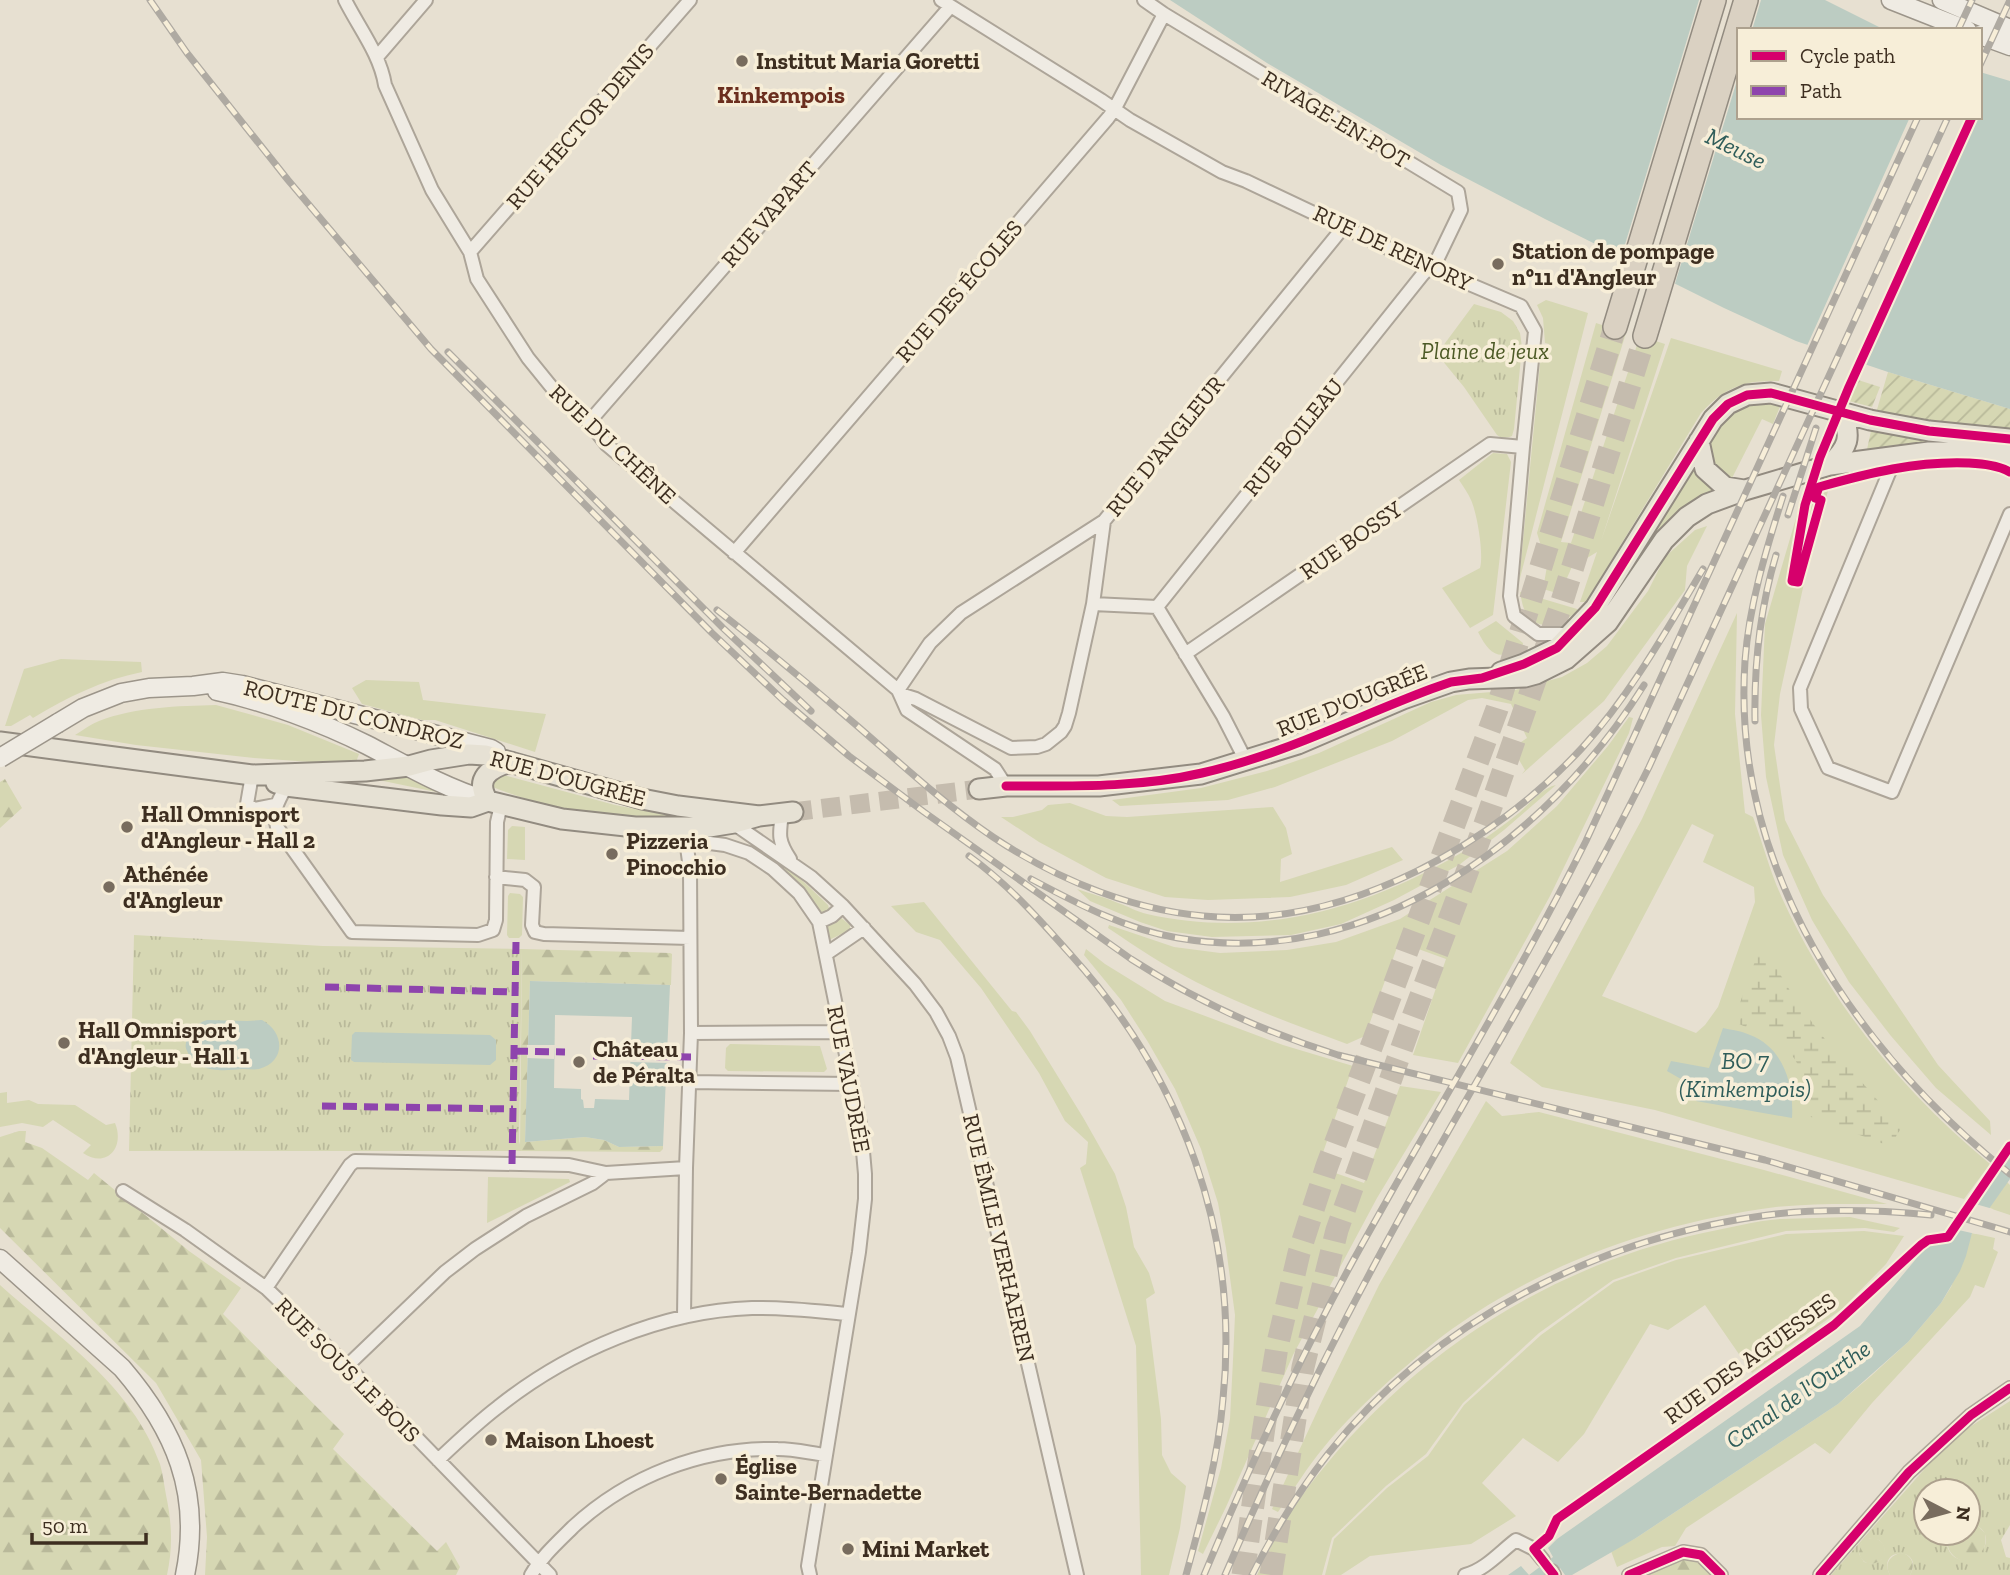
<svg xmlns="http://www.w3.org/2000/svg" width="2010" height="1575" font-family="'Zilla Slab',serif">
<defs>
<pattern id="forest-firs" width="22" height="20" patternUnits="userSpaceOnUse" patternTransform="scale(1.75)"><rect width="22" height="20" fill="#d6d7b3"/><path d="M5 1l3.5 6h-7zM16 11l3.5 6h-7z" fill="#b9b99a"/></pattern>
<pattern id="wetland-marsh" width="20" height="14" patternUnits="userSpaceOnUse" patternTransform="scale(1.75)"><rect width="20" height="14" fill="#d6d7b3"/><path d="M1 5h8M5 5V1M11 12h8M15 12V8" fill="none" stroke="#b9b99a"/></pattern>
<pattern id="park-tufts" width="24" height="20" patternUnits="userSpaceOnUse" patternTransform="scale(1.75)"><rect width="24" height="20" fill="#d6d7b3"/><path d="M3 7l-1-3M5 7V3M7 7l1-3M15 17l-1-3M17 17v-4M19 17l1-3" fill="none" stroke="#b9b99a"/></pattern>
<pattern id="garden-furrows" width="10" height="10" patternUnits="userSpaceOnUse" patternTransform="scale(1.75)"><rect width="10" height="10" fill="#d6d7b3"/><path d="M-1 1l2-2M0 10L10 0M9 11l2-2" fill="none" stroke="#b9b99a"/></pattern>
</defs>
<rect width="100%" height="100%" fill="#e7e0d1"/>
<path fill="#d6d7b3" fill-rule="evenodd" d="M1546 300 1588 313 1519 582 1541 354 1547 353 1549 344 1545 343 1543 318 1537 305Z
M1596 323 1626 333 1561 542 1571 543 1640 336 1665 344 1601 541 1671 338 1782 371 1779 381C1744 380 1725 387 1701 413L1586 602H1580L1597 552 1587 558 1574 562 1560 594 1543 589 1549 555 1541 546 1537 533Z
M1772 402 1781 404 1773 424 1762 419 1731 480 1713 467C1712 460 1708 451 1709 444 1710 441 1713 437 1714 434 1728 412 1747 404 1772 402Z
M1493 453 1507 454 1511 462 1493 615 1470 628 1442 588 1480 568C1484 554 1477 513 1471 500 1468 493 1463 486 1459 480Z
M1694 466 1703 481 1719 493C1693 506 1674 517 1652 536Z
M1828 491 1809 560 1780 694 1774 745 1785 820 1823 895 1938 1065 1990 1121 1991 1135 1936 1088 1891 1036 1849 982 1812 920 1783 855 1766 777 1761 715 1765 624 1801 501Z
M1707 526 1687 566 1685 590 1604 701 1522 774 1525 770 1512 748 1527 738 1511 704 1482 698 1468 700 1392 741 1275 787 1228 800 1120 806 1112 800 1201 788 1267 771 1319 753 1431 702 1456 695 1515 690 1562 677 1587 663 1607 646 1648 591 1665 557 1695 530Z
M1520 592 1577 609 1578 610C1563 625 1536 635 1524 609 1522 604 1521 597 1520 592Z
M1737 613 1735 714 1745 813 1753 817C1763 844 1770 872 1782 898 1830 1003 1902 1091 1990 1164L1964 1199 1655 1110 1542 1087 1510 1063 1642 819ZM1692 824 1714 835 1703 862 1754 887 1755 902 1718 1007 1705 1025 1696 1033 1602 996Z
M1496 621 1523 643 1522 648C1498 661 1490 655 1478 632Z
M61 659 141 662 142 672C102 680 68 697 33 718L30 715 11 726H5L24 669Z
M366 680 419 682 423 700 546 714 535 752 435 720H422L362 704 352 688Z
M216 705 288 725 359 754 355 765 254 758 136 745 75 735C83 730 91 724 99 721 135 707 178 706 216 705Z
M1629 717 1633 718 1629 733 1550 896 1458 1063 1413 1055 1446 959 1399 942 1365 1036 1347 1044C1296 1025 1245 1007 1196 982 1165 966 1136 947 1108 928L1109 925 1174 947 1220 953 1287 950 1336 942 1400 919 1507 851 1557 806 1608 746Z
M408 771 450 794 446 801V794L369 778Z
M500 774 615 805 667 815 700 819C682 819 664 821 646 820 592 817 538 806 488 785Z
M1556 785 1504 830 1459 865 1394 900 1341 924 1291 935 1212 937 1167 931 1140 922 1090 901 1077 889C1091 894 1105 897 1118 903 1128 906 1137 912 1147 914 1263 940 1373 907 1471 847 1488 837 1504 825 1519 813 1530 803 1542 788 1556 785Z
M1070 803 1106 816 1127 817 1273 807 1286 828 1292 854 1281 859 1280 882 1392 847 1403 860 1346 885 1290 897 1208 900 1165 897 1106 878 1039 842 1001 817H1013L1042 810 1048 805Z
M512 826 525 827V860L507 859 508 830Z
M760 846 782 861 828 905 830 912 822 915 756 853Z
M510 893 520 894 523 897 522 935 519 938H509L507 935 508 896Z
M924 902 1012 1011 1016 1012 1030 1031 1084 1119 1115 1174 1126 1207 1134 1247 1149 1273 1155 1293 1146 1299 1161 1419 1162 1455 1171 1473 1186 1486 1180 1528 1169 1575H1141L1136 1346 1080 1168 1086 1164 1088 1142 1065 1121 1039 1073 981 988 940 940 916 932 891 906Z
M840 917 850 925V930L829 940 827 938 825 925Z
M1086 949 1105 964 1165 1001 1283 1045 1353 1066 1318 1167 1364 1183 1400 1086 1441 1092 1377 1198 1293 1355 1226 1507 1203 1554 1198 1551 1221 1468 1230 1419 1233 1360 1235 1315 1226 1248 1218 1203 1201 1149 1175 1089 1148 1042 1121 1000 1084 955Z
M730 1044 820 1046 827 1069 824 1072 728 1071 725 1068 726 1048Z
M7 1092V1103L29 1100 38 1104 75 1105 106 1125 115 1123C125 1147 107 1169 83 1153L91 1145 53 1120 43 1127 22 1123 0 1127V1093Z
M1486 1101 1502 1116 1539 1112 1764 1170 1887 1204C1851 1204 1813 1203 1776 1207 1661 1222 1547 1261 1452 1329 1431 1344 1411 1362 1391 1379 1368 1400 1343 1423 1324 1447 1307 1467 1293 1491 1278 1512L1272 1509 1322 1401 1379 1285Z
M488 1177 569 1179 570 1182 487 1223Z
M2007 1182 2010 1185V1215L1989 1208Z
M1850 1217 1900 1228 1894 1232 1865 1228 1786 1231 1676 1258 1613 1280 1539 1333 1463 1403 1426 1454 1386 1486 1332 1538 1322 1575H1257C1270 1549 1283 1520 1301 1497 1399 1363 1542 1268 1703 1233 1729 1228 1755 1221 1781 1219 1804 1218 1827 1218 1850 1217Z
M1864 1231 1904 1236 1886 1264 1842 1309 1752 1373 1705 1305 1668 1330 1650 1324 1584 1434 1558 1462 1523 1438 1482 1483 1516 1516 1471 1544 1370 1556 1341 1575H1325L1334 1539 1387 1488 1428 1456 1464 1405 1541 1335 1614 1282 1676 1260 1786 1234Z
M1972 1233 1995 1238 1993 1249 1998 1252 1984 1288 1975 1285 1970 1297 1872 1403 1830 1454 1815 1443 1686 1528 1675 1546 1662 1547 1617 1567 1611 1551 1636 1538 1838 1404 1871 1376 1908 1342 1941 1303 1951 1287Z"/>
<path fill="url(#forest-firs)" d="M5 779 22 808 0 828V782Z
M522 949 670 953 672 954 671 985 530 981 525 1142 585 1137 604 1140 619 1147 663 1146V1149L660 1152 522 1151 520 1148Z
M19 1131H26L25 1142 42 1148 88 1180 94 1173 189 1251 241 1288 223 1314 344 1434 333 1449 437 1551 446 1542 460 1567 456 1575H205L207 1537 201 1460 156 1383 0 1228V1137Z
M0 1285C59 1338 132 1385 160 1464 163 1474 164 1485 166 1495 172 1523 173 1547 167 1575H0Z
M1968 1522 1975 1523 1985 1533C1988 1550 1979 1561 1962 1561 1949 1555 1945 1546 1949 1533H1968Z
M1859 1551a13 13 0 1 1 26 0a13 13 0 1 1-26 0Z
M1900 1553C1912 1554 1916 1565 1910 1575H1890C1884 1565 1889 1556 1900 1553Z
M1683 1559 1700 1560 1713 1575H1637Z"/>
<path fill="url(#wetland-marsh)" d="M1758 947H1768V954L1798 1004 1831 1047 1902 1128 1897 1134 1892 1147 1811 1117C1803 1107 1807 1097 1805 1086 1799 1053 1777 1037 1750 1021H1748L1746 1027 1739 1024 1741 1017 1737 1011 1758 953Z"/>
<path fill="url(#park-tufts)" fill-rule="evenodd" d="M1474 304 1501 312 1513 321 1520 333 1522 347 1514 429 1512 436C1507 438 1502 439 1497 435L1464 387 1437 354Z
M134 935 323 946 522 949 519 1141 522 1151H129Z
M2010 1401V1525L2001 1540 2006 1557 2010 1558V1575H1910C1926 1547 1875 1546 1890 1575H1831L1951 1439ZM1926 1491H1968V1522C2007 1532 1974 1575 1952 1555 1946 1548 1946 1541 1949 1533H1926ZM1870 1538 1879 1540C1886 1546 1886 1553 1881 1560L1873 1564 1864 1562 1859 1554 1861 1544Z"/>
<path fill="url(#garden-furrows)" d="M1888 372 2010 409V435L1876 413Z
M1855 379 1880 387 1872 407 1845 400Z
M1871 431 1940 442 1866 454Z"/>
<path fill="#bcccc2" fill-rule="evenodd" d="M1170 0H1825L1885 30H1739V117H1980V72L2010 81V409L1888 372 1796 341 1724 308 1545 219 1441 165 1267 63Z
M530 981 670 985 663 1146 619 1147 604 1140 585 1137 525 1142ZM555 1015 632 1017 629 1100 595 1099 594 1108H584L583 1100 581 1099V1089L554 1088Z
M207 1020 247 1021 262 1020C285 1032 286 1062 259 1069 254 1070 248 1069 242 1069 223 1071 198 1073 188 1053 186 1049 185 1047 186 1043 187 1030 196 1024 207 1020Z
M1723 1028C1732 1030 1742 1031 1750 1035 1784 1048 1794 1085 1792 1118L1696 1101 1700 1090 1667 1071 1671 1061 1709 1068Z
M355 1032 490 1035 496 1040V1060L490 1065 354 1062 351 1060 352 1035Z
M2010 1154V1179L1972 1233 1966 1256 1960 1271 1941 1303 1908 1342 1838 1404 1636 1538 1572 1575H1565L1560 1568 1550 1575H1508L1521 1566 1529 1575 1553 1557 1548 1548 1557 1539 1860 1326 1926 1247 1951 1239Z"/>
<path fill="#e7e0d1" d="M1699 0H1761L1752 30H1739V74L1674 287 1620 261Z
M1910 117H1975L1860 366 1806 348Z
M527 1045H555L554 1059 527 1058Z
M631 1050 668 1051V1063L630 1062Z
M1972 1203 1993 1209 1976 1234 1954 1229Z"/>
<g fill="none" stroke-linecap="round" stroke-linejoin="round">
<path stroke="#c5bcae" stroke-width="19" stroke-dasharray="19 10" stroke-linecap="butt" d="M793 812 979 789"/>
<path stroke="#c5bcae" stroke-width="23" stroke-dasharray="23 11" stroke-linecap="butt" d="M1243 1575 1264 1427 1277 1347 1299 1253 1327 1166 1497 709 1615 327
M1271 1575 1303 1367 1337 1230 1410 1025 1485 824 1559 611 1645 336"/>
<g stroke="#ada599" stroke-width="16">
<path id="street" d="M345 0C359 28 380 54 385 85L432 190 470 252 477 279 528 358 562 400 589 422 607 445 898 690 907 710 995 769 1006 786
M941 0 1101 100 1130 120 1222 172 1246 181 1415 261 1521 306 1535 331 1523 447 1510 596 1514 616 1538 634H1569
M1144 0 1164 14 1458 192 1461 210 1437 260 1423 274 1157 607
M377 57 426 0
M470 252 690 0
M589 422 950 7
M1898 456 1891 468 1800 688 1801 709 1828 768 1892 792 2010 514
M734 553 1108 118 1114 110 1164 14
M1093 604 1157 607 1223 716 1246 761
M1185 654 1490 444 1523 447
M898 690 930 643 961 613 1104 521 1337 235 1342 226
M900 694 916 699 1011 748 1037 747 1046 744 1061 732 1065 726 1069 713 1093 604 1104 521
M252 775 247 804 254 809 275 805
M286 786C278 803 272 808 277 827L352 932 478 935 493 930 496 920 497 822 501 805
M782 814C779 835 778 841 790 859
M730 821 811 877 843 906 915 984 936 1012 949 1036 957 1057 1077 1575
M648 832 664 837 725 845 749 853 773 869 799 893 819 922 861 1129 865 1174V1199L859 1252 808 1566 810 1575
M496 877 525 880 534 887 532 925 535 932 544 934 690 938
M819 922 832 916 843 906
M826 954 864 928
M691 1033 840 1032
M690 1082 852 1084
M123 1191 185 1230 266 1288 347 1366 550 1575
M266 1288 350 1165 355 1161 569 1165 606 1173
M684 1317 686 1168 691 1033 690 869 686 840
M347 1366 445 1272 475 1249 526 1216 593 1183 606 1173 686 1168
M438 1460C457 1442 477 1423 498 1407 568 1351 662 1311 752 1308 784 1307 816 1311 848 1314
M1552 1571 1554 1575
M531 1575C542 1556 558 1542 573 1527 628 1476 703 1447 778 1449 794 1449 810 1453 826 1455
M1465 1575C1485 1570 1500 1552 1516 1540L1534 1549 1543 1560
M1629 1575 1683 1552 1701 1555 1721 1575
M1820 1575 1909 1472 1971 1415 2010 1388"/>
</g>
<g stroke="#9c958a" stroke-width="21">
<path id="secondary" d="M1891 0 1967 30
M1942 0 2010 29
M1980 35 2010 46
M217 691C265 701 323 723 367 745 407 766 445 788 488 801
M58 723 83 708 121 693 149 688 193 686 223 682 242 685 491 749 496 752
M0 1259 122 1368C175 1430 202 1493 185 1575"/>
</g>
<g stroke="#928b80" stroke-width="23">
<path id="primary" d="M1699 441 1705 469 1725 487 1744 490
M1830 465C1848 447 1852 438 1842 413
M1501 672 1524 664 1557 648 1595 608 1713 419 1728 404 1747 395 1771 393 1870 420 1929 431 2010 439
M0 742 252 775 365 771 409 766 431 760 469 754 485 755 642 799 678 806 759 816
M276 783 286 786 442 805 471 807 488 801 562 819 635 827H709L734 823 759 816 793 812
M979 789 1006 786H1099L1201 774 1298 744 1403 699 1451 682 1469 679 1525 677 1536 674 1566 659 1608 622 1664 540 1687 517 1707 504 1745 490 1830 465 1929 452 1961 451 2010 456
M488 801C474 779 489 768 511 762"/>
</g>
<g stroke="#928b80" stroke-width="26">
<path id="highway" d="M1615 327 1714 0
M1645 336 1746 0"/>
</g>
<use href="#street" stroke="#efebe3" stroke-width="12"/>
<use href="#secondary" stroke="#efebe3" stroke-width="18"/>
<use href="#primary" stroke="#e6e1d4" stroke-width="19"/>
<use href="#highway" stroke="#dad1c2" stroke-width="23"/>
<g stroke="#afaaa2" stroke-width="7">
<path id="rail" d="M150 0 187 53 288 180 431 349 712 633 783 700 849 756 924 812 1131 959C1196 1001 1264 1032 1338 1055L1765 1160 2010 1232
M1958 30 1972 0
M1980 65 2010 0
M448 352 723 628 811 711
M1783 496C1766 550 1749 605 1745 661 1731 868 1855 1050 2010 1174
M1788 515 1816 428
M717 610C764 647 810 685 855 724 900 763 944 804 993 837 1059 881 1138 913 1218 917 1352 924 1493 844 1582 748 1631 694 1666 631 1703 569
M1755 721C1754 665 1760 609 1776 555
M969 856C1008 884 1040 920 1072 956 1182 1078 1240 1234 1223 1399 1218 1459 1202 1517 1186 1575
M1031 879C1078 904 1125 929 1178 938 1369 971 1547 841 1644 685
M1204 1575C1249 1468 1298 1361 1354 1259 1431 1119 1515 983 1586 841L1918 117
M1225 1575C1270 1471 1318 1369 1372 1269 1462 1100 1564 939 1649 767L1948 117
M1252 1575C1274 1532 1298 1492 1328 1454 1433 1321 1600 1237 1768 1215 1822 1208 1877 1210 1931 1215"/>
</g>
<use href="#rail" stroke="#f7eed8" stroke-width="4.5" stroke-dasharray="13" stroke-linecap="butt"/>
<g stroke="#9c958a" stroke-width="21" stroke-linecap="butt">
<path id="secondary-bridge" d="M0 758 58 723"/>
</g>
<use href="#secondary-bridge" stroke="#efebe3" stroke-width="18"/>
<path stroke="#8e44ad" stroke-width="7" stroke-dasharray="14 7" stroke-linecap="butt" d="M325 987 515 992
M514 1051 565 1052
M593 1056 691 1057
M322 1106 513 1109
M512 1164 516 942"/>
<g stroke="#f7eed8" stroke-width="13">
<path id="cycleway" d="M1972 117 1849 387 1820 457 1805 505 1792 581 1798 582 1821 500 1815 498 1819 487C1869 473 1916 461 1968 463 1982 464 1998 465 2010 472
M1006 786C1071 786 1138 788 1202 773 1282 755 1354 718 1431 689L1451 682 1482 678 1524 664 1557 648 1595 608 1713 419 1728 404 1747 395 1771 393 1870 420 1929 431 2010 439
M1554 1575 1534 1549 1549 1536 1557 1519 1834 1325 1921 1245 1928 1240 1948 1237 2010 1146
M1629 1575 1683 1552 1701 1555 1721 1575
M1820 1575 1909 1472 1971 1415 2010 1388"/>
</g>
<use href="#cycleway" stroke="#d6006c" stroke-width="9"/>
</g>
<g fill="#786c5e" stroke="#f7eed8" stroke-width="2.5">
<circle cx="742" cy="61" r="7"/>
<circle cx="1498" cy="264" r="7"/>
<circle cx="127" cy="827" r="7"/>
<circle cx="612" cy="854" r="7"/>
<circle cx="109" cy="887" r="7"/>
<circle cx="64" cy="1043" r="7"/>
<circle cx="579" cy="1062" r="7"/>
<circle cx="491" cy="1440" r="7"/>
<circle cx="721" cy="1479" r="7"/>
<circle cx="848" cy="1549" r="7"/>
</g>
<g text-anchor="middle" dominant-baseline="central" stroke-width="7" stroke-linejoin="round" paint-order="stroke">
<g font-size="23" font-weight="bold" fill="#3d2e20" stroke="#f7eed8" text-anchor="start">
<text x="756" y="61">Institut Maria Goretti</text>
<text x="1512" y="251">Station de pompage<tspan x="1512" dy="26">n°11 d'Angleur</tspan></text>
<text x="141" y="814">Hall Omnisport<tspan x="141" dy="26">d'Angleur - Hall 2</tspan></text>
<text x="626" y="841">Pizzeria<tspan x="626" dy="26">Pinocchio</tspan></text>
<text x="123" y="874">Athénée<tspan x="123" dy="26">d'Angleur</tspan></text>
<text x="78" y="1030">Hall Omnisport<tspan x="78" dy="26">d'Angleur - Hall 1</tspan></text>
<text x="593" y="1049">Château<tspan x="593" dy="26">de Péralta</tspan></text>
<text x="505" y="1440">Maison Lhoest</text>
<text x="735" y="1466">Église<tspan x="735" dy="26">Sainte-Bernadette</tspan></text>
<text x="862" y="1549">Mini Market</text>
</g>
<g font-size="23" fill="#3d2e20" stroke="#f7eed8">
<text transform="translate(1336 119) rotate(31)">RIVAGE-EN-POT</text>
<text transform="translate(580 126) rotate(-49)">RUE HECTOR DENIS</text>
<text transform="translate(769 214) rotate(-49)">RUE VAPART</text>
<text transform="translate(1393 248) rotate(25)">RUE DE RENORY</text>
<text transform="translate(959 291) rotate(-49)">RUE DES ÉCOLES</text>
<text transform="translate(1293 437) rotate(-51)">RUE BOILEAU</text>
<text transform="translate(613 444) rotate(43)">RUE DU CHÊNE</text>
<text transform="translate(1165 446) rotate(-51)">RUE D'ANGLEUR</text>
<text transform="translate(1351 540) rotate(-35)">RUE BOSSY</text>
<text transform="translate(1352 700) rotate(-22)">RUE D'OUGRÉE</text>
<text transform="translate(354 714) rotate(14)">ROUTE DU CONDROZ</text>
<text transform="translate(568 778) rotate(15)">RUE D'OUGRÉE</text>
<text transform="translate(849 1079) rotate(79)">RUE VAUDRÉE</text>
<text transform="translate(999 1238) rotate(77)">RUE ÉMILE VERHAEREN</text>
<text transform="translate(1750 1358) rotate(-36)">RUE DES AGUESSES</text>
<text transform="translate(348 1370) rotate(45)">RUE SOUS LE BOIS</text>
</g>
<g font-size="23" font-style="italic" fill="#4d5a26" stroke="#f7eed8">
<text x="1485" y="351">Plaine de jeux</text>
</g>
<g font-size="24" font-weight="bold" fill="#6b2e1e" stroke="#f7eed8">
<text x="781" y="94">Kinkempois</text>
</g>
<g font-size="24" font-style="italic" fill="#2f5d5a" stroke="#f7eed8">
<text transform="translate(1736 148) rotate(26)">Meuse</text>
<text x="1745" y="1060">BO 7<tspan x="1745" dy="28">(Kimkempois)</tspan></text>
<text transform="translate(1798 1394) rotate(-35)">Canal de l'Ourthe</text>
</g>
</g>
<rect x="1737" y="28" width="245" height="91" fill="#f7eed8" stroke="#ada18e" stroke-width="2"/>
<rect x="1751" y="51" width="35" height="10" fill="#d6006c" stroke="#ada18e" stroke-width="2"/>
<text x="1800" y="63" font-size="21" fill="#3d2e20">Cycle path</text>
<rect x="1751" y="86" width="35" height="10" fill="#8e44ad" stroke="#ada18e" stroke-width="2"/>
<text x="1800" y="98" font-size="21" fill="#3d2e20">Path</text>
<g transform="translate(1947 1512) rotate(96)"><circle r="33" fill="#f7eed8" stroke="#ada18e" stroke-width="2"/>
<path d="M0-5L12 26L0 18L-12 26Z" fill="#786c5e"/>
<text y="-10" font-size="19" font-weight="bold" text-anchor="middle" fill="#3d2e20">N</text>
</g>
<path d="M32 1533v10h114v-10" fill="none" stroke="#3d2e20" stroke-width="3.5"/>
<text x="42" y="1533" font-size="21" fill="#3d2e20" stroke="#f7eed8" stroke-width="5" paint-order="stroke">50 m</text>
</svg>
